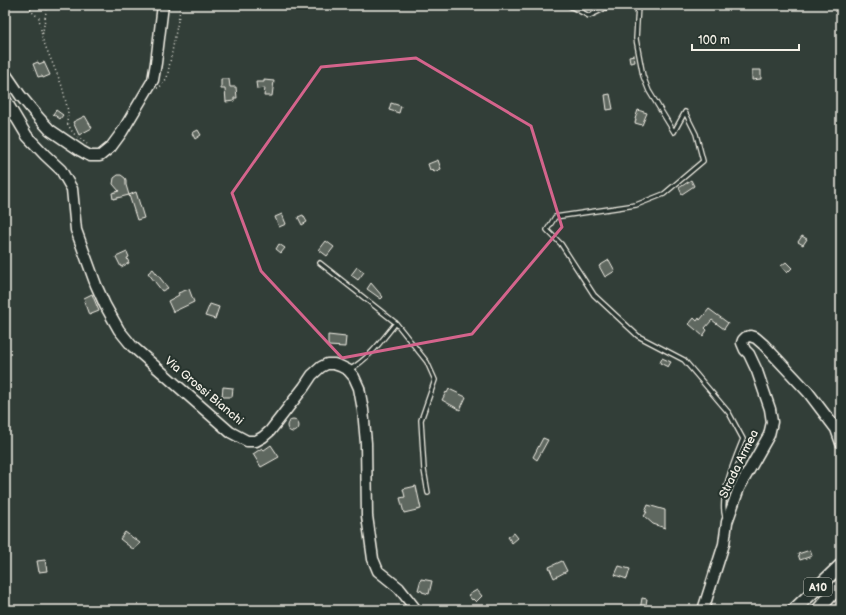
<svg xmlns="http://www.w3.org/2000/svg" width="846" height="615" font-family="'Balsamiq Sans',sans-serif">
<rect width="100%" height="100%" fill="#323e38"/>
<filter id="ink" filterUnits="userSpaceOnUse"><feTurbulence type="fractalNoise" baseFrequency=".025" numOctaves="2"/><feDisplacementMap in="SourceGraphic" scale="8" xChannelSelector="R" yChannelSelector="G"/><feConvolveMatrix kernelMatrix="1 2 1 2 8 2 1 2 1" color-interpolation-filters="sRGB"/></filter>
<g filter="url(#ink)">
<path fill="#5f6861" stroke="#f4f1e8" d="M634 55 635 62 630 63 629 56Z
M38 62 39 64 44 62 50 75 43 78 42 76 38 77 33 64Z
M752 70H761V79L752 80Z
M221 79H229L230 87H236L237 98H234V101L226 102 225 89H221Z
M264 80 274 81 272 96H264L265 88 257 89 256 82H264Z
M610 94 613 109 607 110 605 95Z
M391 103 401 106 399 113 389 110Z
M56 110 63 115 60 119 53 114Z
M638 110 647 113 642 125 635 123 636 119H635Z
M85 116 92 128 79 135 73 122Z
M198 130 201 135 195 139 192 133Z
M438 160 441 169 434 172 433 169 430 170 428 164Z
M118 175H121L125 178 126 180V185L129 195 113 199 112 193 119 191 113 184 114 178Z
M691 180 694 186 682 194 679 188Z
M136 192 144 218 137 220 129 195Z
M282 214 286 224 279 227 275 217Z
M303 215 307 222 302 225 298 217Z
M802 236 807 239 803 245 798 242Z
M326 241 334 247 327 256 319 250Z
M279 244 285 248 281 253 276 249Z
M127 252 129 257 127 258 129 263 121 267 116 257Z
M609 260 615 271 605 277 599 266Z
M786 262 792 268 787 273 781 266Z
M357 267 364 272 358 280 351 275Z
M153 269 168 288 162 291 148 273Z
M371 283 383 297 381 299 367 289Z
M189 289 194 302 173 312 168 301 179 295 178 293Z
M92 294 99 311 89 315 84 301H85L84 298Z
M210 304 219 307 215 319 205 316Z
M709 309 728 323 724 329 712 320 705 328 707 330 703 336 689 324 694 318 697 321 699 318 700 320Z
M328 335 346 337 345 347 328 346Z
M662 358 671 362 668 367 660 363Z
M223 387 233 388 232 397H222Z
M449 389 466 397 460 410 442 400 446 392 447 393Z
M287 426a6 6 0 1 1 12 0a6 6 0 1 1-12 0Z
M543 438 548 440 537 460 533 457Z
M271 445 279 457 261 467 253 454 262 448 264 450Z
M416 486 421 509 404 513 400 498 405 497 403 489Z
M648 505 665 510V528L653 524 644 516 647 512H645Z
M125 532 140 543 134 550 120 539Z
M514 533 518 538 512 543 508 537Z
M810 550 812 556 800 560 798 554Z
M45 560 47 571 39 572 37 561Z
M562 561 567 571 554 578 549 567Z
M619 566 630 569 627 579 615 575Z
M421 579 432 581 429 594 422 592V591L418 590Z
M477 590 482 596 476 602 473 599 472 600 468 595Z
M642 598 647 599 645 610H640Z"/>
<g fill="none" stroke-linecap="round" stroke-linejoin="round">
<g stroke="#f4f1e8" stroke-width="6">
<path id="lane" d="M568 5 589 16 612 5
M638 5 636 39 643 76 649 91 674 132 685 112 696 134 703 161 664 194 636 205 555 217 547 230 561 244 594 295 638 336 684 360 729 413 743 439C735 459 719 496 725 517
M320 263 396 323C382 340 369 359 349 370
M396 323 427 362 435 380 421 420 424 470 428 493"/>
</g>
<g stroke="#f4f1e8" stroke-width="13">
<path id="secondary" d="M5 73 20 95 39 118 50 130 81 151 90 156H100L111 147 122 132 153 80 156 63 163 5
M5 99 27 136 45 155 61 170 72 189 76 230 96 285 105 305 119 330 132 346 230 432 247 441H256L263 437 270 431 304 387 312 375 321 367 327 364H334L340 366 348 370 354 377 359 388 363 410 366 443 367 516 373 559 378 571 399 588 414 607 415 610
M703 610 724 544 727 522 739 488 769 435 772 422 770 409 757 371 749 354 745 350 742 343 743 340 746 337 750 336 756 338 764 345 808 392 836 429 841 443"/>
</g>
<g stroke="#f4f1e8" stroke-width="15">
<path id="highway" d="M794 610 841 565
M818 610 841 584"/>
</g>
<path stroke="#f4f1e8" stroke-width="1.5" stroke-dasharray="1 3" stroke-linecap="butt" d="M30 5 31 11 39 18 42 36
M47 5 42 38 62 86 68 111 67 123 73 133 87 144
M157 88H159L167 78 181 5"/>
<use href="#lane" stroke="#26332d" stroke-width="3.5"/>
<use href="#secondary" stroke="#26332d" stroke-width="10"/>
<use href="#highway" stroke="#26332d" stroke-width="12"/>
</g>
</g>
<path fill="none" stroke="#d4648c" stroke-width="3" stroke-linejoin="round" d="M416 58 531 126 562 227 472 334 342 358 261 271 232 193 321 67Z"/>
<g text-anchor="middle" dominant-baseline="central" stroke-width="4" stroke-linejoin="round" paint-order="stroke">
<rect fill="#26332d" stroke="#b6b8b0" stroke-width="1" x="804" y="578" width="28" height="18" rx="3"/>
<g font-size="11" font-weight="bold" fill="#f4f1e8">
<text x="818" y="587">A10</text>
</g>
<g font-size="12" fill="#f4f1e8" stroke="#26332d">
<text transform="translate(204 391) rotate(40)">Via Grossi Bianchi</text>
<text transform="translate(739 464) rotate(-64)">Strada Armea</text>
</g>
</g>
<rect width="846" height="615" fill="none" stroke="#26332d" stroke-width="20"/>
<rect x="10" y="10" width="826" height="595" fill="none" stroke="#f4f1e8" stroke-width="1.5" filter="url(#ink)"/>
<path d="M692 44v6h107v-6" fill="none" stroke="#f4f1e8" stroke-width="2"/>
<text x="698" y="44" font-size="12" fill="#f4f1e8" stroke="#26332d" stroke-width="3" paint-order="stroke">100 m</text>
</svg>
